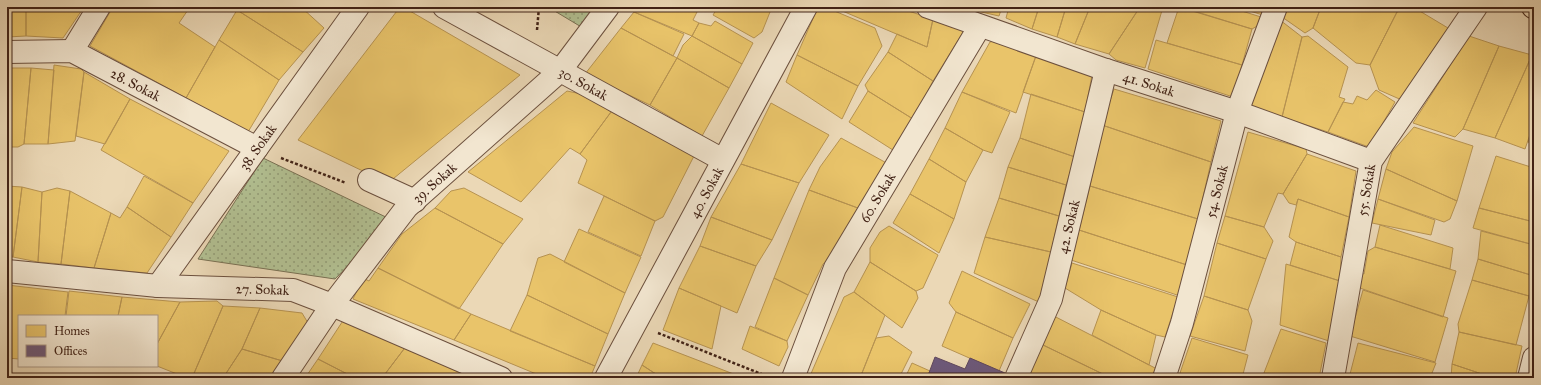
<svg xmlns="http://www.w3.org/2000/svg" width="1541" height="385" font-family="'IM FELL Great Primer',serif">
<defs>
<pattern id="green-dots" width="8" height="8" patternUnits="userSpaceOnUse"><rect width="8" height="8" fill="#b2c092"/><path d="M2 2h.1M6 6h.1" fill="none" stroke="#929c76" stroke-width="1.8" stroke-linecap="round"/></pattern>
</defs>
<rect width="100%" height="100%" fill="#ebd8b6"/>
<filter id="stains"><feTurbulence type="fractalNoise" baseFrequency=".005" numOctaves="4"/><feColorMatrix values="0 0 0 0 .2 0 0 0 0 .09 0 0 0 0 .02 0 0 0 .5 -.17"/></filter>
<radialGradient id="worn" r=".72"><stop offset=".6" stop-color="#630" stop-opacity="0"/><stop offset="1" stop-color="#630" stop-opacity=".3"/></radialGradient>
<path fill="url(#green-dots)" stroke="#7a7154" d="M548 7H599L583 28Z
M263 158 392 220 335 279 198 259Z"/>
<path fill="#e9c46a" stroke="#b79351" d="M7 7H26V36L7 37Z
M26 7H84L63 38 26 36Z
M113 7H190L179 23 215 47 186 98 90 46Z
M242 7H301L324 28 303 52 237 10Z
M400 7H403L520 75 388 183 298 140Z
M637 7H686L697 12 693 20 699 23 692 36 634 12Z
M718 7H772L762 32 754 38 713 15Z
M818 7H825L875 28 882 46 858 86 797 55Z
M833 7H896L933 19 927 47Z
M966 7H1002L999 16 968 9Z
M1009 7H1039L1032 29 1006 18Z
M1039 7H1066L1057 37 1032 29Z
M1066 7H1090L1075 44 1057 37Z
M1090 7H1140L1109 54 1075 44Z
M1140 7H1163L1145 68 1116 60 1109 54Z
M1179 7 1252 29 1242 65 1167 43Z
M1181 7H1229L1261 17 1259 25 1252 29Z
M1237 7H1269L1266 16Z
M1285 7H1321L1313 28 1305 33 1282 17Z
M1321 7H1394L1397 12 1370 65 1356 63 1313 28Z
M1407 7H1413L1448 28 1404 101 1379 90 1370 65 1397 12Z
M237 10 303 52 279 80 219 40Z
M634 12 684 34 673 56 621 28Z
M933 19 965 29 933 81 888 52 897 34 927 47Z
M1280 20 1302 37 1282 117 1250 107Z
M715 21 753 43 742 64 692 36 699 23 711 26Z
M621 28 677 58 650 105 585 74Z
M692 36 742 64 729 88 677 58 683 45Z
M1308 36 1348 67 1339 97 1345 99 1328 132 1282 117 1302 37Z
M1469 36 1499 46 1463 129 1455 137 1413 123Z
M219 40 279 80 248 132 186 98Z
M998 40 1037 53 1016 113 962 92 990 42Z
M1156 40 1242 65 1233 97 1148 69Z
M1499 46 1532 55 1495 138 1463 129Z
M888 52 933 81 913 119 868 91 865 85Z
M1037 53 1092 75 1085 112 1023 92Z
M797 55 858 86 842 119 786 82Z
M1532 55H1534V123L1525 149 1495 138Z
M677 58 729 88 702 136 650 105Z
M54 65 81 69 84 72 75 141 48 144Z
M7 68H31L24 144 18 147H7Z
M31 68 54 70 48 144H24Z
M84 72 130 99 105 144 76 136Z
M1114 89 1221 121 1211 162 1102 125Z
M1376 90 1395 102 1369 147 1328 132 1343 102 1353 104 1357 96 1367 100Z
M567 91 586 95 611 112 580 154 570 148 521 202 468 172Z
M868 91 913 119 896 152 849 122Z
M962 92 1010 112 992 153 983 150 945 128Z
M1031 94 1085 112 1075 157 1020 138Z
M130 99 229 151 193 203 101 150Z
M771 103 829 135 799 183 741 164Z
M611 112 695 154 663 217 655 221 578 183 587 160 580 154Z
M1534 123V144L1528 142Z
M1102 125 1211 162 1198 219 1090 186Z
M1414 127 1473 146 1457 201 1386 169 1392 152Z
M945 128 983 150 966 182 929 159Z
M1248 132 1306 149 1307 154 1283 194 1278 193 1264 227 1225 216Z
M841 138 892 166 866 211 809 190 820 167Z
M1020 138 1075 157 1066 185 1008 167Z
M1307 154 1356 171 1349 217 1298 199 1296 205 1289 203 1283 194Z
M1496 156 1534 168V222L1479 208Z
M929 159 966 182 954 219 910 194Z
M741 164 799 183 772 240 711 217Z
M1008 167 1066 185 1059 216 999 198Z
M1386 169 1457 201 1450 219 1444 222 1378 199Z
M144 176 193 203 171 237 127 207Z
M7 186 22 187 13 257H7Z
M1090 186 1198 219 1187 265 1079 230Z
M22 187 42 192 38 262 13 257Z
M57 188 70 191 61 264 38 262 42 192Z
M464 188 523 219 503 244 435 208 451 191Z
M809 190 866 211 836 255 823 264 808 295 774 278Z
M70 191 111 213 94 268 61 264Z
M910 194 954 219 939 253 893 223Z
M604 196 655 221 641 256 588 232Z
M999 198 1059 216 1051 252 985 237Z
M1298 199 1349 217 1341 257 1296 242 1289 237Z
M1378 199 1435 220 1431 235 1372 223Z
M127 207 171 237 147 273 94 268 111 213 120 218Z
M435 208 503 244 459 309 378 268 402 234Z
M1479 208 1534 222V245L1473 228Z
M1225 216 1264 227 1273 241 1266 259 1217 243Z
M711 217 772 240 756 266 700 246Z
M1380 225 1453 248 1450 269 1375 247Z
M889 226 938 255 923 288 916 291 870 262V248L880 232Z
M579 229 641 257 625 293 564 262Z
M1079 230 1187 265 1180 296 1071 260Z
M1481 231 1534 245V276L1478 259Z
M985 237 1051 252 1041 303 974 273Z
M1296 242 1341 257 1340 281 1290 265Z
M1217 243 1266 259 1248 310 1204 296Z
M700 246 756 266 737 313 679 288Z
M1375 247 1456 271 1443 317 1354 286 1358 272 1364 274 1368 251Z
M550 254 625 293 608 334 527 295 538 258Z
M1478 259 1534 276 1529 296 1472 280Z
M870 262 916 291 918 298 902 328 854 292Z
M1072 263 1178 297 1165 337 1156 335 1101 310 1065 288Z
M1286 264 1340 281 1329 341 1280 325Z
M378 268 471 314 454 340 353 299 363 278 369 281Z
M962 271 1030 304 1013 338 956 312 949 303Z
M774 278 808 295 787 341 755 327Z
M1472 280 1529 296 1516 345 1459 332 1458 324Z
M7 285 68 292 65 316H19V359L7 358Z
M679 288 721 306 712 349 663 330Z
M1363 290 1448 318 1435 362 1350 336Z
M69 291 122 297 118 316H66Z
M854 292 885 315 860 378H815L810 376 844 297Z
M527 295 608 334 595 366 510 331Z
M1204 296 1248 310 1252 321 1245 351 1190 336Z
M122 297 180 302 157 344V316H118Z
M217 301 223 306 192 378H187L157 366V344L180 302Z
M223 306 260 308 242 349 223 378H192Z
M260 308 302 313 311 328 286 362 242 349Z
M1101 310 1156 335 1149 365 1092 335Z
M956 312 1013 338 999 371 942 346Z
M471 314 595 366 590 378H546L454 340Z
M1050 314 1157 369 1154 378H1111L1041 344Z
M346 316 407 345 382 378H355L318 359Z
M750 326 787 341 788 347 779 366 742 349Z
M1281 329 1326 343 1319 378H1262Z
M1459 332 1522 346 1515 378H1494L1452 364Z
M889 336 912 352 899 378H860L876 338Z
M1192 338 1248 355 1242 378H1196L1180 373Z
M653 343 744 378H662L642 365Z
M1358 343 1436 363 1430 378H1349Z
M1041 344 1111 378H1039L1030 373Z
M407 345 475 378H382Z
M242 349 286 362 273 378H223Z
M318 359 355 378H305Z
M912 363 930 371 927 378H905Z
M1452 364 1494 378H1451Z
M642 365 662 378H636Z
M1030 373 1039 378H1028Z
M1180 373 1196 378H1179Z"/>
<path fill="#6d597a" stroke="#60485c" d="M935 357 965 369 970 358 1005 373 1003 378H927Z"/>
<g fill="none" stroke-linecap="round" stroke-linejoin="round">
<g stroke="#6c503e" stroke-width="24">
<g id="minor">
<path id="s1" d="M444 7 723 160"/>
<path id="s2" d="M928 7 1106 70 1237 112 1371 161"/>
<path d="M72 51 99 7"/>
<path id="s3" d="M7 52 72 51 257 148"/>
<path d="M369 180 415 201"/>
<path id="s4" d="M7 271 158 286 293 290 332 305 501 378"/>
<path id="s5" d="M158 286 358 7"/>
<path id="s6" d="M283 378 332 305 407 207 560 71 608 7"/>
<path id="s7" d="M606 378 806 7"/>
<path id="s8" d="M793 378 835 268 980 26"/>
<path id="s9" d="M1016 378 1051 299 1106 70"/>
<path id="s10" d="M1164 378 1182 323 1237 112 1276 7"/>
<path id="s11" d="M1333 378 1371 161 1476 7"/>
<path d="M1529 378 1534 358"/>
</g>
</g>
<g stroke="#412216" stroke-width="24">
<path id="major" d="M1533 7H1534"/>
</g>
<path stroke="#412216" stroke-width="2.5" stroke-dasharray="3 2" stroke-linecap="butt" d="M537 30 539 7
M281 158 346 183
M658 333 769 377"/>
<use href="#minor" stroke="#f2e6d0" stroke-width="22"/>
<use href="#major" stroke="#ebd8b6" stroke-width="22"/>
</g>
<g text-anchor="middle" dominant-baseline="central" stroke-width="4" stroke-linejoin="round" paint-order="stroke">
<g font-size="14" fill="#412216" stroke="#f2e6d0">
<text stroke="none"><textPath href="#s1" startOffset="159">30. Sokak</textPath></text>
<text stroke="none"><textPath href="#s2" startOffset="234">41. Sokak</textPath></text>
<text stroke="none"><textPath href="#s3" startOffset="137">28. Sokak</textPath></text>
<text stroke="none"><textPath href="#s5" startOffset="171">38. Sokak</textPath></text>
<text stroke="none"><textPath href="#s6" startOffset="248">39. Sokak</textPath></text>
<text stroke="none"><textPath href="#s11" startOffset="191">55. Sokak</textPath></text>
<text stroke="none"><textPath href="#s10" startOffset="194">54. Sokak</textPath></text>
<text stroke="none"><textPath href="#s7" startOffset="211">40. Sokak</textPath></text>
<text stroke="none"><textPath href="#s8" startOffset="200">60. Sokak</textPath></text>
<text stroke="none"><textPath href="#s9" startOffset="161">42. Sokak</textPath></text>
<text stroke="none"><textPath href="#s4" startOffset="256">27. Sokak</textPath></text>
</g>
</g>
<rect width="1541" height="385" fill="none" stroke="#ebd8b6" stroke-width="24"/>
<rect x="8" y="8" width="1525" height="369" fill="none" stroke="#412216" stroke-width="2"/>
<rect x="12" y="12" width="1517" height="361" fill="none" stroke="#412216"/>
<rect x="18" y="315" width="140" height="52" fill="#f2e6d0" stroke="#ab9886"/>
<rect x="26" y="325" width="20" height="12" fill="#e9c46a" stroke="#ab9886"/>
<text x="54" y="335" font-size="12" fill="#412216">Homes</text>
<rect x="26" y="345" width="20" height="12" fill="#6d597a" stroke="#ab9886"/>
<text x="54" y="355" font-size="12" fill="#412216">Offices</text>
<rect width="100%" height="100%" filter="url(#stains)"/>
<rect width="100%" height="100%" fill="url(#worn)"/>
</svg>
